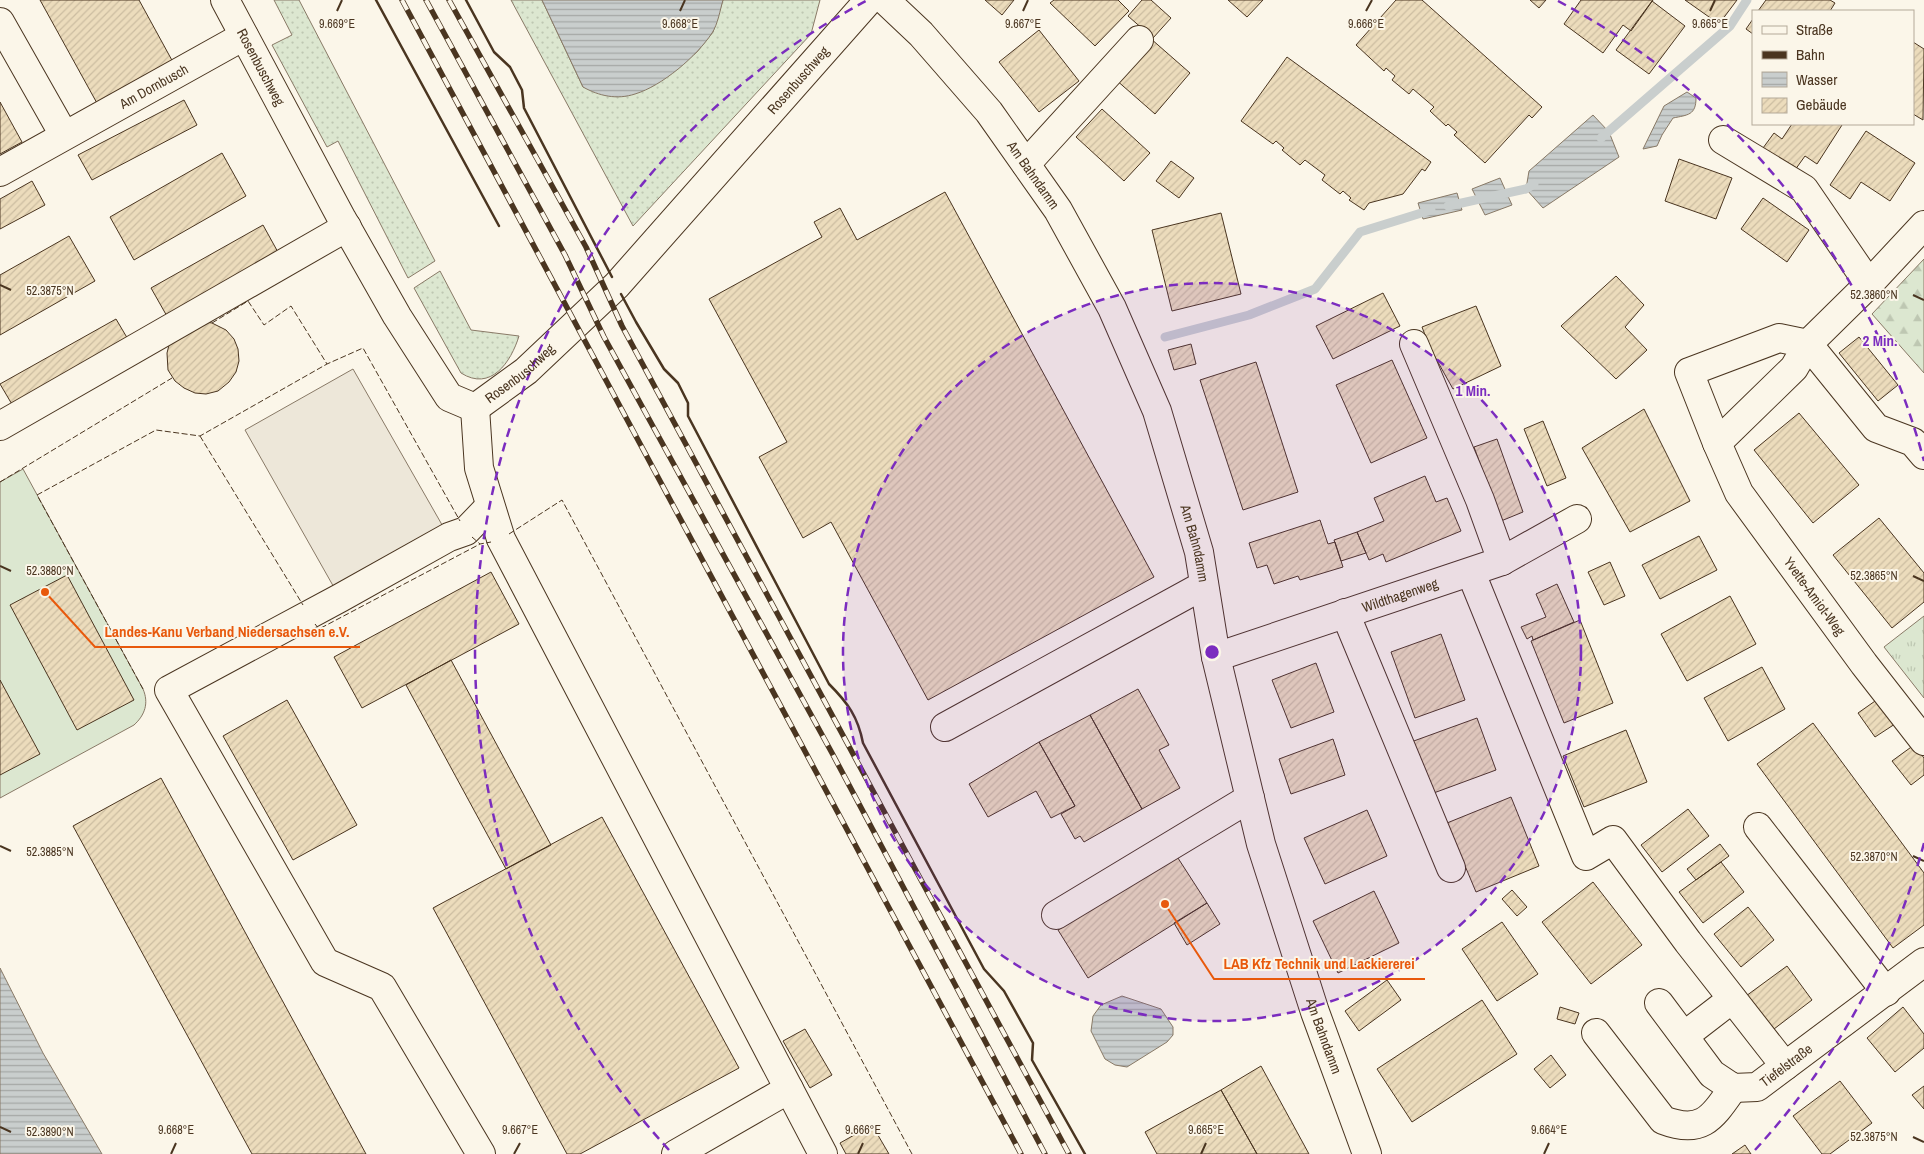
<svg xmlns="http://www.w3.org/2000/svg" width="1924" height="1154" font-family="'Archivo Narrow',sans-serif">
<defs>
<pattern id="grass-dots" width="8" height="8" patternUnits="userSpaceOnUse" patternTransform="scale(1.25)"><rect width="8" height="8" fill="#dce7d0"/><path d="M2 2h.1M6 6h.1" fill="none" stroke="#bec7b2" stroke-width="1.8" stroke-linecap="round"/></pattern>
<pattern id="forest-firs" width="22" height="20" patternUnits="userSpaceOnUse" patternTransform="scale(1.25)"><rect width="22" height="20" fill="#dce7d0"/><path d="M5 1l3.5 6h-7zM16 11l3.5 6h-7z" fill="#bec7b2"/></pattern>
<pattern id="park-tufts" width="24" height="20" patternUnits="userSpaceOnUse" patternTransform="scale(1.25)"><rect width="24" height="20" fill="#dce7d0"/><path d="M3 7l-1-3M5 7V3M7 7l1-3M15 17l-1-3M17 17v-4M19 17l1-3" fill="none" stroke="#bec7b2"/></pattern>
<pattern id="water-rules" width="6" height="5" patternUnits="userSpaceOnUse" patternTransform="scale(1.25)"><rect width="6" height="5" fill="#c9cecd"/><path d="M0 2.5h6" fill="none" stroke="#a5a8a6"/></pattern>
<pattern id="building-hatch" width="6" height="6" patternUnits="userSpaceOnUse" patternTransform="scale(1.25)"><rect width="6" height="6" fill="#ecdcbc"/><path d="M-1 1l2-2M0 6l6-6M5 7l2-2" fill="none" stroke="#ccbda1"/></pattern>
</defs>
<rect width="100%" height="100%" fill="#fbf6e9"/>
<path fill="url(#grass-dots)" stroke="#887966" d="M274 0H299L435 261 408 278 338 141 327 147 272 45 292 35Z
M511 0H542L583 87 652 86 673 72 697 52 713 32 723 0H820L811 34 633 226Z
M440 271 471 330 519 336C511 362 491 392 461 373L414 288Z"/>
<path fill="url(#forest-firs)" stroke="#887966" d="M1924 259V373L1872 314Z"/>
<path fill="url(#park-tufts)" stroke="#887966" d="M1924 616V698L1884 647Z"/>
<path fill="#dce7d0" stroke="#887966" d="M23 469 143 689C149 703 145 715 134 725L0 798V482Z"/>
<path fill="#ede7d9" stroke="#887966" d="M353 369 449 537 340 598 245 430Z"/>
<path fill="url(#water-rules)" stroke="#887966" d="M542 0H723C720 10 718 24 712 33 697 56 662 86 635 94 617 100 599 96 583 87Z
M1687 92 1696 98C1696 115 1688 115 1673 118L1662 135 1657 146 1643 149 1664 106Z
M1593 115 1609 132 1619 157 1543 208 1526 189 1529 171Z
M1500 178 1512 205 1485 215 1472 189Z
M1457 193 1462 210 1423 219 1418 203Z
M0 968 43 1053 102 1154H0Z
M1122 996 1161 1009 1173 1027V1035L1167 1042 1127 1067 1115 1065 1105 1059 1091 1031 1093 1016 1101 1005Z"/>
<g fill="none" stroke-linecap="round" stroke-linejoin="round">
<path stroke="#c9cecd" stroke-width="9" d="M1601 138 1730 26 1747 0
M1448 206 1526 189 1534 184
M1165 337 1249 315 1315 289 1360 232 1431 210"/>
</g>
<path fill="url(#building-hatch)" stroke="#4a3520" d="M40 0H139L174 64 98 105Z
M985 0H1014L1002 15Z
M1054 0H1118L1129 11 1095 46 1050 3Z
M1142 0H1151L1171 18 1153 38 1128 16Z
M1228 0H1263L1247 17Z
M1396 0H1422L1542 107 1532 118 1529 115 1485 163 1454 135 1457 132 1448 124 1446 126 1430 111 1434 107 1413 89 1409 94 1392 80 1395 76 1386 68 1384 71 1356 45Z
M1530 0H1546L1539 8Z
M1581 0H1653L1631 31 1623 25 1603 53 1564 24Z
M1685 0H1737L1719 24Z
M1766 0H1830L1835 3 1830 11H1758Z
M1652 1 1685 26 1649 74 1616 50Z
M1753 19V34L1746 29Z
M1039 30 1079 81 1039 112 999 62Z
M1150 38 1190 73 1155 114 1115 79Z
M1913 42 1924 49 1923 120 1913 114Z
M1287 57 1431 162 1425 171 1422 169 1403 194 1369 203 1364 210 1349 200 1351 198 1343 191 1340 194 1322 180 1325 175 1305 160 1300 165 1282 150 1284 148 1276 141 1273 144 1241 121Z
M184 100 197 125 92 180 78 155Z
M0 102 22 142 0 154Z
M1102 109 1150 153 1124 181 1076 137Z
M1792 124H1840L1842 125 1817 164 1805 156 1795 170 1763 148 1774 133 1782 139Z
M1866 131 1915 163 1890 201 1861 182 1850 199 1830 185Z
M222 153 246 196 134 260 110 217Z
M1679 159 1732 178 1716 219 1665 201Z
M1171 161 1194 178 1179 198 1156 181Z
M32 181 45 205 0 229V199Z
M945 192 1154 577 928 700 831 522 803 538 759 457 787 442 709 299 822 237 814 222 840 208 857 240Z
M1763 198 1809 230 1787 262 1741 229Z
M1221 213 1241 294 1172 311 1152 230Z
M263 225 279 254 168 318 151 288Z
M69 236 95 281 0 335V275Z
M1616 276 1644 305 1625 327 1647 350 1616 379 1561 326Z
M1383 293 1400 326 1333 359 1316 326Z
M1476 306 1501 366 1453 389 1430 348 1422 327Z
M116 319 129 341 13 406 0 384Z
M200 321 212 323 226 330 234 339 238 349 239 361 236 372 229 382 218 391 206 394 195 393 184 388 175 381 168 370 167 353 170 341Z
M1859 337 1898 385 1878 401 1839 353Z
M1191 344 1196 364 1174 370 1168 350Z
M1392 360 1427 438 1371 463 1336 385Z
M1256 362 1298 492 1243 510 1200 380Z
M1644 409 1690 501 1630 532 1582 448Z
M1799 413 1859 485 1813 523 1754 450Z
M1543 421 1566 478 1547 486 1524 429Z
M1497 439 1523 512 1501 521 1474 447Z
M1425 476 1436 502 1447 498 1461 531 1386 562 1383 554 1369 560 1357 532 1384 521 1374 498Z
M1879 518 1924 573V602L1892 628 1833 555Z
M1320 520 1328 544 1335 542 1343 567 1300 580 1298 576 1274 584 1267 565 1257 568 1249 543Z
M1357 532 1366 553 1341 561 1334 540Z
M1699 536 1717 570 1660 599 1642 565Z
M1610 562 1625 596 1604 605 1588 572Z
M491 572 519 624 362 708 334 657Z
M67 575 134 700 77 730 10 605Z
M1557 584 1574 622 1533 640 1532 636 1527 639 1521 627 1546 617 1536 594Z
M1730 596 1756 644 1687 681 1661 634Z
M1580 620 1613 703 1564 723 1531 641Z
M1441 634 1465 700 1415 718 1391 652Z
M451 660 551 845 506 869 406 685Z
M1316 663 1334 712 1291 728 1272 680Z
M1762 667 1785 709 1728 741 1704 698Z
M0 680 40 754 0 775Z
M1138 689 1169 745 1159 750 1180 788 1142 809 1090 715Z
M1878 699 1895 724 1875 737 1858 713Z
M287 700 357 825 293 860 223 736Z
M1090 715 1142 809 1084 842 1080 836 1075 839 1061 814 1075 806 1039 742Z
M1477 718 1496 770 1431 794 1411 742Z
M1813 723 1924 873V925L1893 948 1757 764Z
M1626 730 1647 782 1584 807 1563 756Z
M1333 739 1345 775 1291 794 1279 759Z
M1039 742 1075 806 1051 818 1036 791 988 817 969 784Z
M1914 745 1924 758V775L1911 785 1892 761Z
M161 778 366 1154H252L73 826Z
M1511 797 1539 866 1476 892 1447 823Z
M1688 809 1709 836 1662 872 1641 845Z
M1367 810 1387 856 1325 884 1304 838Z
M602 817 739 1068 580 1154H567L433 908Z
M1720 844 1729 856 1696 880 1687 869Z
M1176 855 1207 903 1088 978 1058 930Z
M1721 862 1744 892 1703 923 1679 892Z
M1593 882 1642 945 1591 984 1542 922Z
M1512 890 1527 907 1517 916 1502 899Z
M1374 891 1399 943 1338 973 1313 921Z
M1207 903 1220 924 1187 945 1174 923Z
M1748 907 1774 940 1741 967 1714 934Z
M1502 922 1538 974 1497 1001 1462 949Z
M1787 966 1812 1000 1774 1029 1746 996Z
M1387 980 1401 1000 1359 1031 1345 1011Z
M1482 1000 1517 1054 1412 1122 1377 1069Z
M1560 1007 1579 1013 1575 1024 1557 1019Z
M1903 1007 1924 1034V1048L1895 1072 1867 1038Z
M805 1029 832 1075 810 1088 783 1041Z
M1551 1055 1566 1075 1550 1088 1534 1069Z
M1261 1066 1309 1154H1257L1221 1090Z
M1840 1081 1872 1123 1830 1154H1822L1793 1116Z
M1924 1086V1109L1912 1095Z
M1221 1090 1257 1154H1157L1145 1132Z
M872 1125 889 1154H846L840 1143Z
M1745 1145 1751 1154H1732Z"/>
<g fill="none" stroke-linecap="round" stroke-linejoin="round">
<g stroke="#4a3520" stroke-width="30">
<g id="minor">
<path id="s1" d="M225 0 342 219 397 316 449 397 475 408 526 371 617 285 869 0"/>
<path id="s2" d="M885 0 921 34 989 112 1058 210 1112 308 1157 411 1199 552 1216 657 1261 844 1315 1012 1367 1154"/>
<path d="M0 22 64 135"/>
<path d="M1723 140 1804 189 1869 284"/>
<path d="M1026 164 1139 40"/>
<path id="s3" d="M0 172 244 36"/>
<path id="s4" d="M1924 225 1869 284 1808 344 1794 368 1717 443 1739 493 1864 664 1924 741"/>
<path d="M1414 344 1480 500 1502 561"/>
<path d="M475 408 479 468 501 539 823 1154"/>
<path d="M0 426 347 227"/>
<path d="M1717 443 1689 372 1779 338 1808 344 1876 428 1913 442 1924 455"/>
<path d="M1471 573 1586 856 1613 840 1688 942 1785 1066"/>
<path d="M1345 613 1451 868"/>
<path id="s5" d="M1216 657 1502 561 1577 519"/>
<path d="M945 727 1204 585"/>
<path d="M1758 827 1886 992"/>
<path d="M1056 915 1250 798"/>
<path id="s6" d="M1659 1003 1712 1074 1733 1088 1757 1087 1924 962"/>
<path d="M1596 1033 1663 1120C1702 1135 1712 1118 1733 1088"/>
<path d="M1684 1036 1732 999"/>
<path d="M481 1154 382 987 325 962 169 690 340 598 449 537 466 531 490 506"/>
<path d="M676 1154 789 1089"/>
</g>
</g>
<use href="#minor" stroke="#fbf6e9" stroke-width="28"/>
<g stroke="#4a3520" stroke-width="5.5">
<path id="rail" d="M402 0 1021 1154
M426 0 565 255 604 337 832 753 1045 1154
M449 0 586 247 622 326 1069 1154"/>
</g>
<use href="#rail" stroke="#fbf6e9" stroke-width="4" stroke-dasharray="11" stroke-linecap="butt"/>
<path stroke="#4a3520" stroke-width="1" stroke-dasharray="6 2.5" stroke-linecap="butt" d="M212 323 248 301 264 325 291 306 327 364 363 348 460 521
M200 436 303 605
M0 482 172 378
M509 534 562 500 912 1154
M472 537 480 544 491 542
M315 624 319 629 480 544
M143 689 37 495 156 430 200 436 327 364"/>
<path stroke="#4a3520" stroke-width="2.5" d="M376 0 499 226
M466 0 494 52 510 67 522 90 524 108 612 277
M621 294 636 322 664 369 678 383 688 403V416L829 684C848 703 858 717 863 743L984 969 1004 991 1033 1043 1032 1060 1085 1154"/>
</g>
<path fill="none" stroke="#4a3520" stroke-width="2" d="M337 11 342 0M680 11 685 0M1023 11 1028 0M1366 11 1372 0M1710 11 1715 0M0 285 11 290M1913 295 1924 300M0 566 11 571M1913 576 1924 581M0 846 11 851M1913 856 1924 861M0 1127 11 1132M1913 1137 1924 1142M171 1154 176 1143M514 1154 520 1143M858 1154 863 1143M1201 1154 1206 1143M1544 1154 1549 1143"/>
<circle cx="1212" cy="652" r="369" fill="#7b2cbf" fill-opacity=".12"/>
<g fill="none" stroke="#7b2cbf" stroke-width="2.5" stroke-dasharray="9 6">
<circle cx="1212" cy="652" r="369"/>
<path d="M1924 843A737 737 0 0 1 1755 1150M669 1150A737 737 0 0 1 866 1M1558 1A737 737 0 0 1 1924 461"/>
</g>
<g text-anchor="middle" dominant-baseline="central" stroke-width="4" stroke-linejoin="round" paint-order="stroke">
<g font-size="14" fill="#4a3520" stroke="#fbf6e9">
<text stroke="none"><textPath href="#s1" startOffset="76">Rosenbuschweg</textPath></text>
<text stroke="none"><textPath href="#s1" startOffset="946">Rosenbuschweg</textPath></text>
<text stroke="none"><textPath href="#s3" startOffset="176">Am Dornbusch</textPath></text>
<text stroke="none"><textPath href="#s2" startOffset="230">Am Bahndamm</textPath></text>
<text stroke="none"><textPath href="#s1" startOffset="541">Rosenbuschweg</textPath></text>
<text stroke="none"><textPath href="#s2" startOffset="635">Am Bahndamm</textPath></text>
<text stroke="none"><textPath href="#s5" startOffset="194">Wildthagenweg</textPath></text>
<text stroke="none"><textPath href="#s4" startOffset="484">Yvette-Amiot-Weg</textPath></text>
<text stroke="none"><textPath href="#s2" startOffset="1145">Am Bahndamm</textPath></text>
<text stroke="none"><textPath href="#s6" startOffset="174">Tiefelstraße</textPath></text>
</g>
</g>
<g font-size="12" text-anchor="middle" fill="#4a3520" stroke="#fbf6e9" stroke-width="4" stroke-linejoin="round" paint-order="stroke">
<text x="337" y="28">9.669°E</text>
<text x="1023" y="28">9.667°E</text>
<text x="1710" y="28">9.665°E</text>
<text x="680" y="28">9.668°E</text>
<text x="1366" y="28">9.666°E</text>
<text x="50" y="295">52.3875°N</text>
<text x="1874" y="299">52.3860°N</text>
<text x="50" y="575">52.3880°N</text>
<text x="1874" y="580">52.3865°N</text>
<text x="50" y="856">52.3885°N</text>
<text x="1874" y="861">52.3870°N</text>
<text x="176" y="1134">9.668°E</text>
<text x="520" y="1134">9.667°E</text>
<text x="863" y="1134">9.666°E</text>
<text x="1206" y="1134">9.665°E</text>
<text x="1549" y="1134">9.664°E</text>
<text x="50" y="1136">52.3890°N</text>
<text x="1874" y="1141">52.3875°N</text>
</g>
<circle cx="1212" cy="652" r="8" fill="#7b2cbf" stroke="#fbf6e9" stroke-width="2.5"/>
<g font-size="15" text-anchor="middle" font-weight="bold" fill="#7b2cbf" stroke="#fbf6e9" stroke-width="4" stroke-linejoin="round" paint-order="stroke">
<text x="1880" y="346">2 Min.</text>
<text x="1473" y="396">1 Min.</text>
</g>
<path fill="none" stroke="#e8590c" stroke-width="2" d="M45 592L95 647H360M1165 904L1214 979H1425"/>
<g fill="#e8590c" stroke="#fbf6e9" stroke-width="2">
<circle cx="45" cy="592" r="5"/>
<circle cx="1165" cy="904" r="5"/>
</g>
<g font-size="15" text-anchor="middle" font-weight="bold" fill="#e8590c" stroke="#fbf6e9" stroke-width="4" stroke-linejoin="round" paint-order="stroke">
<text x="227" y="637">Landes-Kanu Verband Niedersachsen e.V.</text>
<text x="1319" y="969">LAB Kfz Technik und Lackiererei</text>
</g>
<rect x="1752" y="10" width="162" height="115" fill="#fbf6e9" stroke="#b4a999"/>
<rect x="1762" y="26" width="25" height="8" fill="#fbf6e9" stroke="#b4a999"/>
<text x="1796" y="35" font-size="15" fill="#4a3520">Straße</text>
<rect x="1762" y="51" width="25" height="8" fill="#4a3520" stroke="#b4a999"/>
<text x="1796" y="60" font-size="15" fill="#4a3520">Bahn</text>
<rect x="1762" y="72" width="25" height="15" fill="url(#water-rules)" stroke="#b4a999"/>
<text x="1796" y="85" font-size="15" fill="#4a3520">Wasser</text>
<rect x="1762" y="98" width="25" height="15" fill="url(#building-hatch)" stroke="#b4a999"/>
<text x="1796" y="110" font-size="15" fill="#4a3520">Gebäude</text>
</svg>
